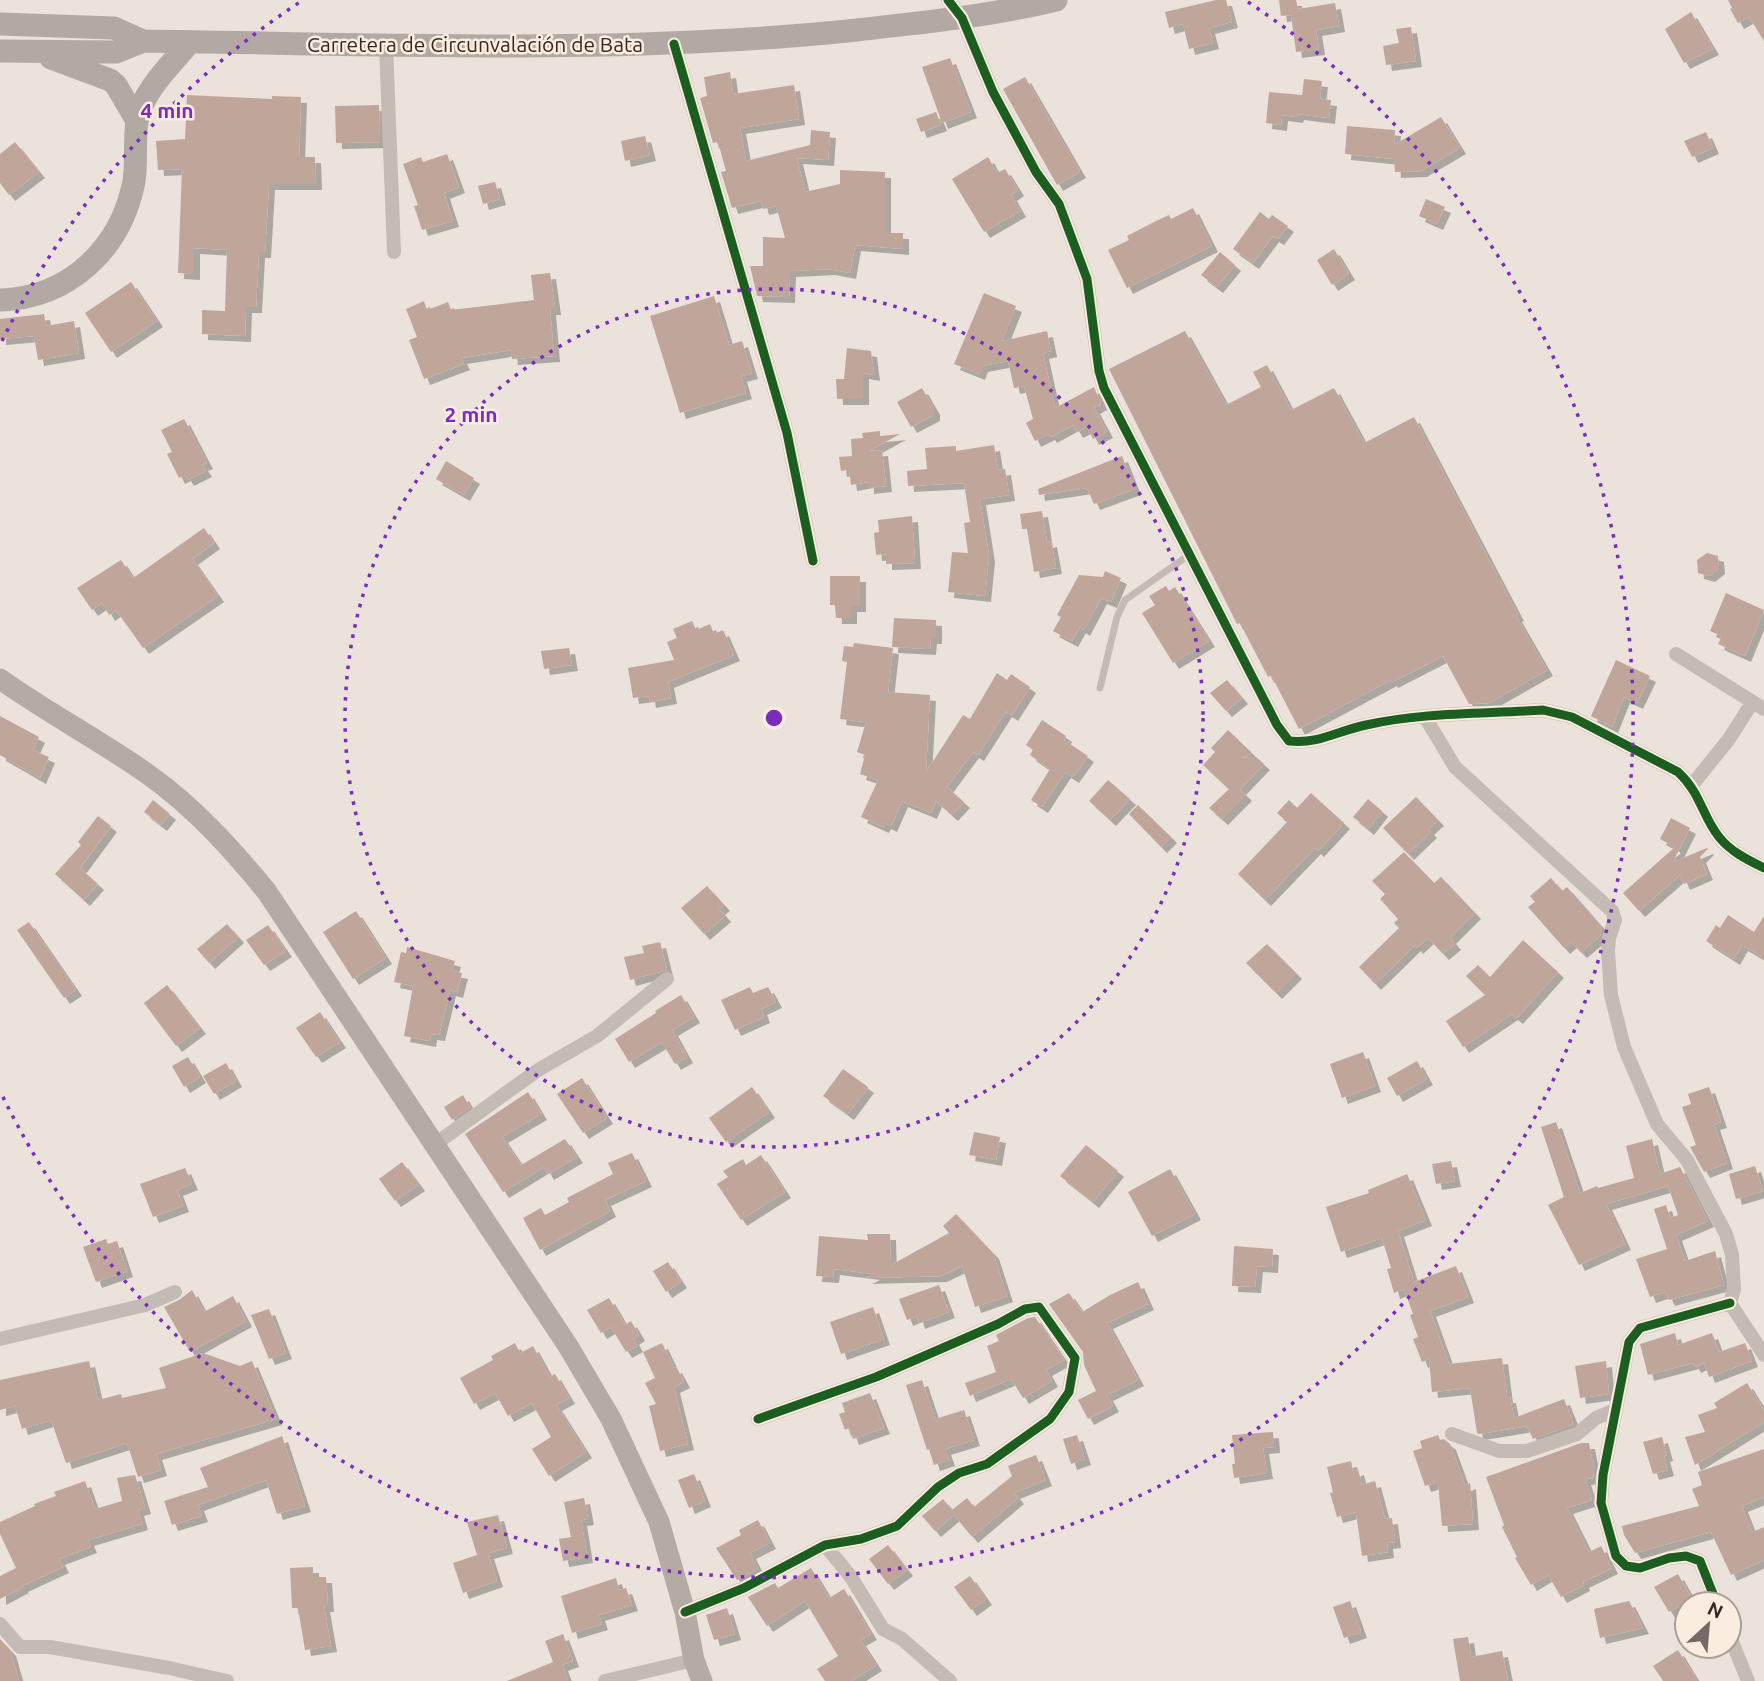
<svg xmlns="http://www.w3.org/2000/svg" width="1764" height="1681" font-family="Ubuntu,sans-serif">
<defs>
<filter id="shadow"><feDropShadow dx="6" dy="6" stdDeviation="0" flood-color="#0004"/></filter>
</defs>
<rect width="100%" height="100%" fill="#ebe3db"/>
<path fill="#c0a59b" filter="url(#shadow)" d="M1216 0H1226L1232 22 1209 28 1213 43 1189 49 1183 24 1169 28 1165 12Z
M1279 0H1296L1298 9 1335 3 1339 26 1316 30 1319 49 1296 52 1291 15 1281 16Z
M1728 0H1764V41L1749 17 1738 23 1730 9 1732 8Z
M1691 12 1713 49 1684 63 1665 29Z
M1411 27 1416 61 1386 65 1383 46 1399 43 1396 29Z
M950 58 971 112 942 123 922 67Z
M730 72 733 94 794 85 799 119 740 128 746 161 810 145 811 130 830 132 828 160 797 158 805 192 840 184V170L885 172V233H903V249L855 245 850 273 829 269 790 271 789 297 757 296 750 266H763V237L785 238 776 206 763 209 761 201 732 208 721 172 726 171 718 142 713 143 700 98 707 96 704 77Z
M1025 77 1080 172 1057 185 1003 89Z
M1304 79 1322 81 1320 99 1331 100 1329 118 1298 114 1297 117 1282 115 1281 125 1266 123 1269 92 1302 95Z
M187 95 272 99V96L301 97 299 157H315L316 184H269L265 252H259L256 307H246L245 336 202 334V310L225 311 227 250 194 248V274L178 273 182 169 158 170 156 141 185 139Z
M379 105 380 142 336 143 335 106Z
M936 112 941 125 921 132 916 119Z
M1441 117 1460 148 1421 171 1395 172 1394 159 1345 154 1347 126 1395 130 1394 145Z
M1706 132 1713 148 1692 157 1684 141Z
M645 136 650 155 625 161 621 141Z
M15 142 39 172 9 195 0 183V154Z
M447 154 459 187 444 193 453 221 422 230 414 206 418 205 403 164 421 157 423 162Z
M988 157 997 173 1005 169 1018 190 1011 195 1020 211 984 232 952 179Z
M495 182 500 199 483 204 478 186Z
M1426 199 1445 207 1437 224 1419 216Z
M1193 208 1212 246 1127 288 1108 250 1129 240 1127 236 1154 222 1169 215 1171 219Z
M1260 212 1269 219 1272 215 1288 226 1278 239 1273 236 1253 263 1233 249Z
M1334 249 1349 274 1332 285 1317 260Z
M1220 252 1235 265 1217 287 1201 275Z
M550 273 555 309H550L554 356 512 359 511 350 461 358 464 364 424 379 409 340 417 337 406 309 424 301 427 310 448 302 451 310 534 300 531 275Z
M131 282 157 321 111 352 85 313Z
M984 293 1016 306 1002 341 1047 331 1051 351 1043 353 1055 408 1094 387 1101 404 1094 408 1107 432 1093 439 1087 427 1077 432 1073 425 1051 437 1049 434 1035 441 1026 423 1033 419 1024 386 1014 388 1008 361 982 366 979 374 954 364Z
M714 296 729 345 742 341 752 373 741 376 746 393 680 413 650 316Z
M44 314 46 326 74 321 79 353 38 360 34 336 0 339V319Z
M1185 331 1226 405 1261 387 1253 372 1267 365 1291 410 1334 388 1364 443 1414 417 1518 615 1516 616 1547 670 1489 703 1469 704 1443 656 1392 682 1391 680 1299 729 1271 675 1268 677 1240 623 1237 624 1109 369Z
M847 348 871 351 874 375 863 373V399H837L836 379H844Z
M922 388 934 409V415L911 427 897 402Z
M184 419 207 463 202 465 206 471 188 480 185 475 179 478 167 454 172 452 161 430Z
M880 431V436L900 434 869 451 882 450 886 486 868 488V482L851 485 849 470 841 471 839 457 852 456 851 439 863 438 862 433Z
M994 445 998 470 1005 469 1009 495 980 499 989 556 985 596 948 592 952 552 968 553 964 523 970 522 964 483 908 486 907 471 927 469 925 448 956 446V451Z
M1122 456 1135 489 1094 504 1087 488 1039 495 1038 489Z
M446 461 474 478 464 495 436 479Z
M1042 511 1047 542 1051 541 1056 568 1034 572 1027 529H1022L1020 514Z
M912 516 915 563 886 564V554L876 555 874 533 879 532 878 520Z
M204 528 214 543 192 559 218 596 143 648 116 610 109 615 102 603 92 610 77 588 121 560 133 578Z
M1707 553 1718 556 1719 568 1709 576 1698 573 1697 560Z
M1105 571 1121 578 1111 602 1101 598 1084 630 1080 627 1072 641 1053 631 1061 617 1057 615 1079 575 1103 577Z
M830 576H860V606H851V618H836L835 605H830Z
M1166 586 1169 591 1175 587 1209 641 1173 663 1142 613 1155 605 1149 596Z
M1726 593 1764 610 1745 656 1718 644 1722 636 1710 631Z
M894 618 936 620V638H931L930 649 892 647Z
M692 621 696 630 710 624 714 634 723 630 734 655 668 682 671 698 650 702 649 696 633 698 628 668 674 660 667 642 677 638 673 629Z
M854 643 893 648 888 692 930 695 926 772 963 715 970 719 997 673 1007 680 1011 674 1030 687 1012 715 1006 711 978 755 973 752 947 787 964 802 952 815 936 801 931 813 902 801 891 826 885 823 883 827 861 817 878 780 860 774 865 755 857 752 866 722 840 719 847 662 842 661 844 646 853 647Z
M569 648 572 665 544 669 541 651Z
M1616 660 1650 676 1637 703 1624 697 1612 727 1591 716Z
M1227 680 1242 698 1226 711 1210 693Z
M0 716 39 737 33 750 49 757 40 778 0 755Z
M1042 720 1066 736 1064 740 1088 756 1073 777 1065 772 1042 807 1031 800 1050 769 1030 755 1033 750 1026 745Z
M1228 730 1252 753 1241 758 1256 757 1264 764 1240 789 1246 795 1222 819 1209 808 1229 789 1203 765 1215 752 1211 748Z
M1108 780 1130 799 1110 820 1089 801Z
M1311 793 1344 823 1318 851 1315 848 1265 900 1238 874 1287 822 1277 813 1289 800 1297 808Z
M1416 797 1438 820 1428 829 1431 832 1408 854 1383 828Z
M1368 799 1382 811 1368 829 1353 817Z
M153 800 170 814 161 825 144 812Z
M1138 805 1171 837 1161 847 1129 814Z
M98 816 111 826 80 868 98 884 84 900 55 874 81 845 78 842Z
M1671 818 1690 828 1673 862 1707 848 1708 849 1700 857 1707 874 1684 884 1680 875 1639 911 1623 893 1675 847 1660 839Z
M1404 852 1434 883 1441 877 1475 913 1450 938 1455 944 1443 954 1428 938 1417 948 1415 945 1375 984 1359 967 1399 928 1394 923 1398 919 1380 899 1385 894 1372 881Z
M1551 878 1562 891 1567 887 1602 927 1600 936 1581 952 1571 942 1564 948 1528 907 1535 902 1530 896Z
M707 886 724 905 719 909 725 916 704 934 681 908Z
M356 911 386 958 353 979 323 932Z
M1728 915 1754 932 1764 916V958L1742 945 1734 959 1706 941 1716 925 1720 928Z
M29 922 76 990 64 998 17 930Z
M227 924 238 937 209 963 197 949Z
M268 925 286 951 264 965 246 940Z
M1523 940 1558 972 1517 1018 1512 1014 1463 1047 1446 1021 1485 995 1466 976 1478 965 1490 977Z
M660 942 667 970 630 980 624 957 644 953 642 946Z
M1267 944 1296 973 1276 993 1246 963Z
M407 947 455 961 452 971 462 973 457 992 450 990 439 1035 431 1034 430 1041 404 1036 413 986 394 982 401 952 406 953Z
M167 985 200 1028 176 1046 144 1003Z
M750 987 753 993 768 987 776 1002 761 1009 764 1017 735 1030 721 1000Z
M681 995 694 1017 672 1030 687 1057 675 1064 662 1042 629 1062 615 1039 656 1013 655 1011Z
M320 1012 340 1042 316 1057 296 1028Z
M1363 1052 1375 1086 1342 1098 1330 1064Z
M188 1057 200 1077 184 1087 172 1066Z
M1417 1061 1427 1079 1397 1096 1387 1078Z
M226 1063 236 1081 214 1094 203 1076Z
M843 1069 868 1087 848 1114 823 1096Z
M582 1078 607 1118 583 1133 557 1094Z
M752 1087 769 1112 726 1142 709 1118Z
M1709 1087 1721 1122 1714 1124 1727 1163 1704 1172 1690 1147 1696 1145 1682 1107 1691 1104 1688 1094Z
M528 1092 541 1114 502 1137 521 1165 565 1139 577 1157 548 1174 544 1167 503 1192 465 1134Z
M463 1095 470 1107 452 1120 444 1107Z
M1556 1122 1580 1193 1597 1186 1598 1188 1634 1178 1626 1146 1652 1139 1660 1174 1680 1167 1708 1221 1676 1235 1685 1261 1715 1251 1724 1285 1669 1300 1665 1292 1650 1297 1636 1259 1667 1249 1654 1209 1666 1205 1670 1218 1678 1215 1668 1186 1606 1204 1625 1244 1579 1265 1548 1205 1564 1197 1541 1127Z
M974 1132 1000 1137 996 1160 969 1155Z
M1086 1145 1118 1171 1093 1202 1060 1176Z
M632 1153 646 1181 605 1200 610 1211 540 1250 523 1218 541 1208 545 1215 569 1202 567 1198 613 1174 608 1163Z
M761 1155 785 1192 741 1220 717 1184 728 1177 723 1171 743 1159 746 1165Z
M1451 1161 1455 1181 1436 1184 1432 1164Z
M402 1162 419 1185 395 1201 379 1179Z
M1755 1166 1763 1191 1736 1199 1729 1174Z
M185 1168 192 1184 177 1190 183 1206 153 1217 140 1184Z
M1170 1169 1195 1214 1152 1236 1128 1192Z
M1407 1174 1426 1220 1398 1231 1414 1282 1456 1266 1468 1297 1430 1311 1449 1364 1502 1358 1507 1397H1510L1514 1418 1564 1399 1574 1424 1572 1425 1533 1439 1527 1426 1479 1434 1477 1433 1470 1388 1432 1392 1429 1359 1422 1362 1413 1339 1418 1337 1410 1315 1413 1314 1404 1289 1394 1293 1387 1269 1391 1268 1382 1238 1341 1252 1326 1207 1369 1193 1368 1190Z
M956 1214 993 1253 1007 1296 975 1307 962 1266 941 1276 866 1278 874 1274 834 1269 833 1277 816 1276 819 1236 868 1240 867 1234H890L891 1265 949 1233 943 1226Z
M106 1239 108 1244 117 1241 127 1271 96 1282 83 1247Z
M1234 1246 1273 1249 1272 1267 1257 1266 1255 1287 1232 1286Z
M668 1262 681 1282 666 1292 653 1271Z
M1138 1282 1148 1304 1107 1323 1138 1380 1107 1395 1113 1406 1088 1419 1078 1400 1096 1391 1084 1365 1083 1352 1049 1304 1069 1293 1082 1312 1110 1295Z
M939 1285 949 1312 919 1323 917 1316 907 1320 899 1299Z
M192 1290 204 1312 233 1296 246 1321 190 1352 164 1307 179 1300Z
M609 1298 625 1325 631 1321 639 1335 633 1339 637 1346 626 1352 611 1327 601 1333 587 1310Z
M873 1307 884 1339 841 1354 830 1322Z
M269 1309 286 1353 269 1359 251 1315Z
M1035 1317 1064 1360 1046 1370 1052 1381 1023 1398 1011 1379 970 1396 965 1383 996 1372 987 1346 999 1341 996 1335 1028 1318Z
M1675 1333 1678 1345 1712 1333 1719 1352 1745 1343 1752 1361 1709 1377 1704 1363 1695 1367 1693 1363 1648 1375 1640 1344Z
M515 1343 520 1353 533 1346 550 1377 555 1374 569 1398 556 1405 586 1452 549 1476 532 1449 551 1437 532 1403 508 1416 495 1393 474 1404 460 1378 493 1360 491 1356Z
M662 1343 674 1368 676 1367 684 1382 674 1387 688 1444 660 1451 649 1406 656 1404 645 1383 655 1378 643 1352Z
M203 1353 240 1366 252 1361 276 1419 156 1454 161 1470 138 1477 127 1443 66 1463 51 1420 22 1429 15 1406 0 1410V1380L89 1361 98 1400 121 1394 122 1398 166 1388 159 1368Z
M1606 1361 1609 1394 1580 1398 1575 1366Z
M922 1380 935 1419 964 1410 974 1440 945 1449 949 1460 934 1465 929 1449 927 1450 906 1385Z
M1747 1383 1764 1410V1422L1695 1465 1685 1437 1705 1432 1698 1415 1717 1408 1714 1403Z
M870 1393 884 1428 853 1439 849 1428 845 1430 839 1414 845 1412 842 1403Z
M1273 1432 1274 1447 1263 1448 1267 1473 1234 1478 1232 1464H1235L1232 1435Z
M1077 1435 1085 1459 1071 1464 1063 1439Z
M1438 1435 1440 1440 1444 1439 1450 1444 1465 1485 1470 1483 1473 1524 1442 1526 1438 1482 1425 1486 1413 1451 1422 1448 1420 1441Z
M282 1436 305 1506 277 1514 266 1480 198 1505 202 1516 172 1525 164 1501 208 1487 200 1468Z
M1662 1437 1667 1455 1664 1456 1668 1470 1653 1474 1643 1442Z
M1581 1443H1589L1594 1470 1593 1478 1585 1479 1592 1500 1567 1508 1589 1552 1601 1546 1612 1568 1583 1582 1584 1585 1561 1597 1548 1575 1531 1585 1515 1558 1517 1557 1502 1527 1504 1525 1486 1477Z
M1764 1449V1497L1742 1506 1752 1532 1764 1527V1560L1731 1575 1711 1532 1635 1553 1624 1535 1622 1526 1699 1506 1692 1489 1702 1485 1698 1472Z
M1036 1455 1046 1480 1014 1493 1018 1498 972 1537 954 1515 935 1531 922 1516 943 1499 952 1510 967 1498 974 1507 1012 1476 1008 1466Z
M1351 1461 1353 1471 1358 1469 1362 1485 1375 1481 1385 1519 1392 1518 1395 1542 1387 1543 1388 1552 1362 1556 1356 1512 1337 1517 1330 1493 1333 1492 1327 1467Z
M694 1474 705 1501 689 1508 678 1480Z
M135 1475 145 1508 138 1510 142 1524 88 1540 91 1547 59 1559 63 1567 22 1586 23 1587 0 1599V1576L16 1568 0 1534V1522L35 1506 34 1504 56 1496 54 1492 85 1481 95 1509 122 1501 117 1478Z
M584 1498 588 1519 581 1520 587 1557 563 1561 559 1539 571 1537 564 1502Z
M498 1515 507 1548 488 1553 497 1581 463 1593 453 1563 477 1555 467 1522Z
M758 1520 770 1543 750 1553 758 1569 737 1580 716 1548 741 1535 739 1530Z
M888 1545 907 1570 888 1584 869 1559Z
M313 1567V1577H326L328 1606H324L331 1646 305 1650 298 1608H292L290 1568Z
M811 1568 829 1598 844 1589 871 1634 860 1640 876 1665 851 1681H825L817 1669 838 1656 805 1601 767 1626 748 1597 775 1583 778 1588Z
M1678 1574 1692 1599 1669 1612 1654 1587Z
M970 1576 986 1599 971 1610 954 1587Z
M616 1578 619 1590 626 1588 632 1605 599 1615 602 1624 572 1633 561 1596Z
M1350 1601 1361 1632 1344 1638 1333 1607Z
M1629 1601 1643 1628 1600 1638 1594 1609Z
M727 1608 735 1634 714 1640 706 1615Z
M563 1634 573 1661 562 1665 568 1681H507L553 1662 545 1641Z
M1468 1637 1471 1657 1502 1651 1508 1681H1460L1453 1639Z
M0 1639 10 1650 19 1681H0Z
M1678 1650 1697 1681H1663L1653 1666Z"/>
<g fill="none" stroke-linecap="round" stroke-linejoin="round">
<path stroke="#c4bbb5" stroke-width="7" d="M1100 688 1117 617 1125 600 1189 555"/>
<path stroke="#c4bbb5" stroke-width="14" d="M948 0 962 18 993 92 1036 172 1059 204 1087 279 1099 371 1104 388 1277 725 1289 741C1320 744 1337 731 1366 725 1423 712 1485 714 1543 710L1572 717 1678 772C1701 793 1702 816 1719 837 1731 852 1748 860 1764 868
M674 44 787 433 813 561
M386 46 394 252
M1676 654 1764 709
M1425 717 1455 767 1612 911 1615 920 1609 938 1608 951 1611 995 1624 1047 1657 1124 1687 1160 1726 1234 1732 1255 1734 1289 1730 1303
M1692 785 1729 739 1752 703
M434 1145 538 1070 597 1036 667 979
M1730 1303 1764 1355
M0 1339 145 1305 175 1292
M1452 1434 1499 1451H1527L1577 1434 1596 1418 1615 1410
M825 1545 851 1577 883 1629 902 1639 950 1681
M1717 1604 1700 1561 1686 1556 1669 1558 1640 1568 1626 1566 1616 1556 1601 1503 1603 1475 1629 1342 1640 1328 1730 1303
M685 1612 744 1588 825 1545 861 1539 897 1526 938 1487 959 1473 987 1464 1050 1419 1069 1392 1075 1358 1039 1307 1025 1309 998 1324 876 1377 758 1419
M0 1624 20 1647H50L169 1668 227 1681
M1729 1634 1748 1681
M605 1681 694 1660"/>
<path stroke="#b5aba5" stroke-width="21" d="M0 679C48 713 101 741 149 775 195 808 232 849 267 892L568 1346 611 1419 659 1522 685 1612 694 1660 702 1681"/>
<path stroke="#b2a9a4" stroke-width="23" d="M0 24 114 28 143 41
M0 51 116 52 143 41C381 44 619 55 857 30 923 22 991 16 1056 0
M51 58 110 80 116 85 137 121
M0 300C69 298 121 249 134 181 137 161 134 141 137 122 142 91 171 65 190 42"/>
<g stroke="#faede0" stroke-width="13">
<path id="cycleway" d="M948 0 962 18 993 92 1036 172 1059 204 1087 279 1099 371 1104 388 1277 725 1289 741C1320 744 1337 731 1366 725 1423 712 1485 714 1543 710L1572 717 1678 772C1701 793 1702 816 1719 837 1731 852 1748 860 1764 868
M674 44 787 433 813 561
M1717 1604 1700 1561 1686 1556 1669 1558 1640 1568 1626 1566 1616 1556 1601 1503 1603 1475 1629 1342 1640 1328 1730 1303
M685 1612 744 1588 825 1545 861 1539 897 1526 938 1487 959 1473 987 1464 1050 1419 1069 1392 1075 1358 1039 1307 1025 1309 998 1324 876 1377 758 1419"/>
</g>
<use href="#cycleway" stroke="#1b5e20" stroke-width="9"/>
</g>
<g fill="none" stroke="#7b2cbf" stroke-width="3.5" stroke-dasharray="3.5 7">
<circle cx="774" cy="718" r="429"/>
<path d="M2 341A859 859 0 0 1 300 2M1248 2A859 859 0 1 1 2 1095"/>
</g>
<g text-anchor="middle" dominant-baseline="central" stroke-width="5" stroke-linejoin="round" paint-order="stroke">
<g font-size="21" fill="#342824" stroke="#faede0">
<text x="475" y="44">Carretera de Circunvalación de Bata</text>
</g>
</g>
<circle cx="774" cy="718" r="10" fill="#7b2cbf" stroke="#faede0" stroke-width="3.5"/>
<g font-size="21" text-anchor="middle" font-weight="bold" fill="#7b2cbf" stroke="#faede0" stroke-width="5" stroke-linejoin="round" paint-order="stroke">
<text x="167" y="118">4 min</text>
<text x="471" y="422">2 min</text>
</g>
<g transform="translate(1708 1625) rotate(26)"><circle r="33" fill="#faede0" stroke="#ab9e95" stroke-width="2"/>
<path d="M0-5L12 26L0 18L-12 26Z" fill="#746964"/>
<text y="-10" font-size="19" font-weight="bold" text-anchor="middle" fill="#342824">N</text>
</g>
</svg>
